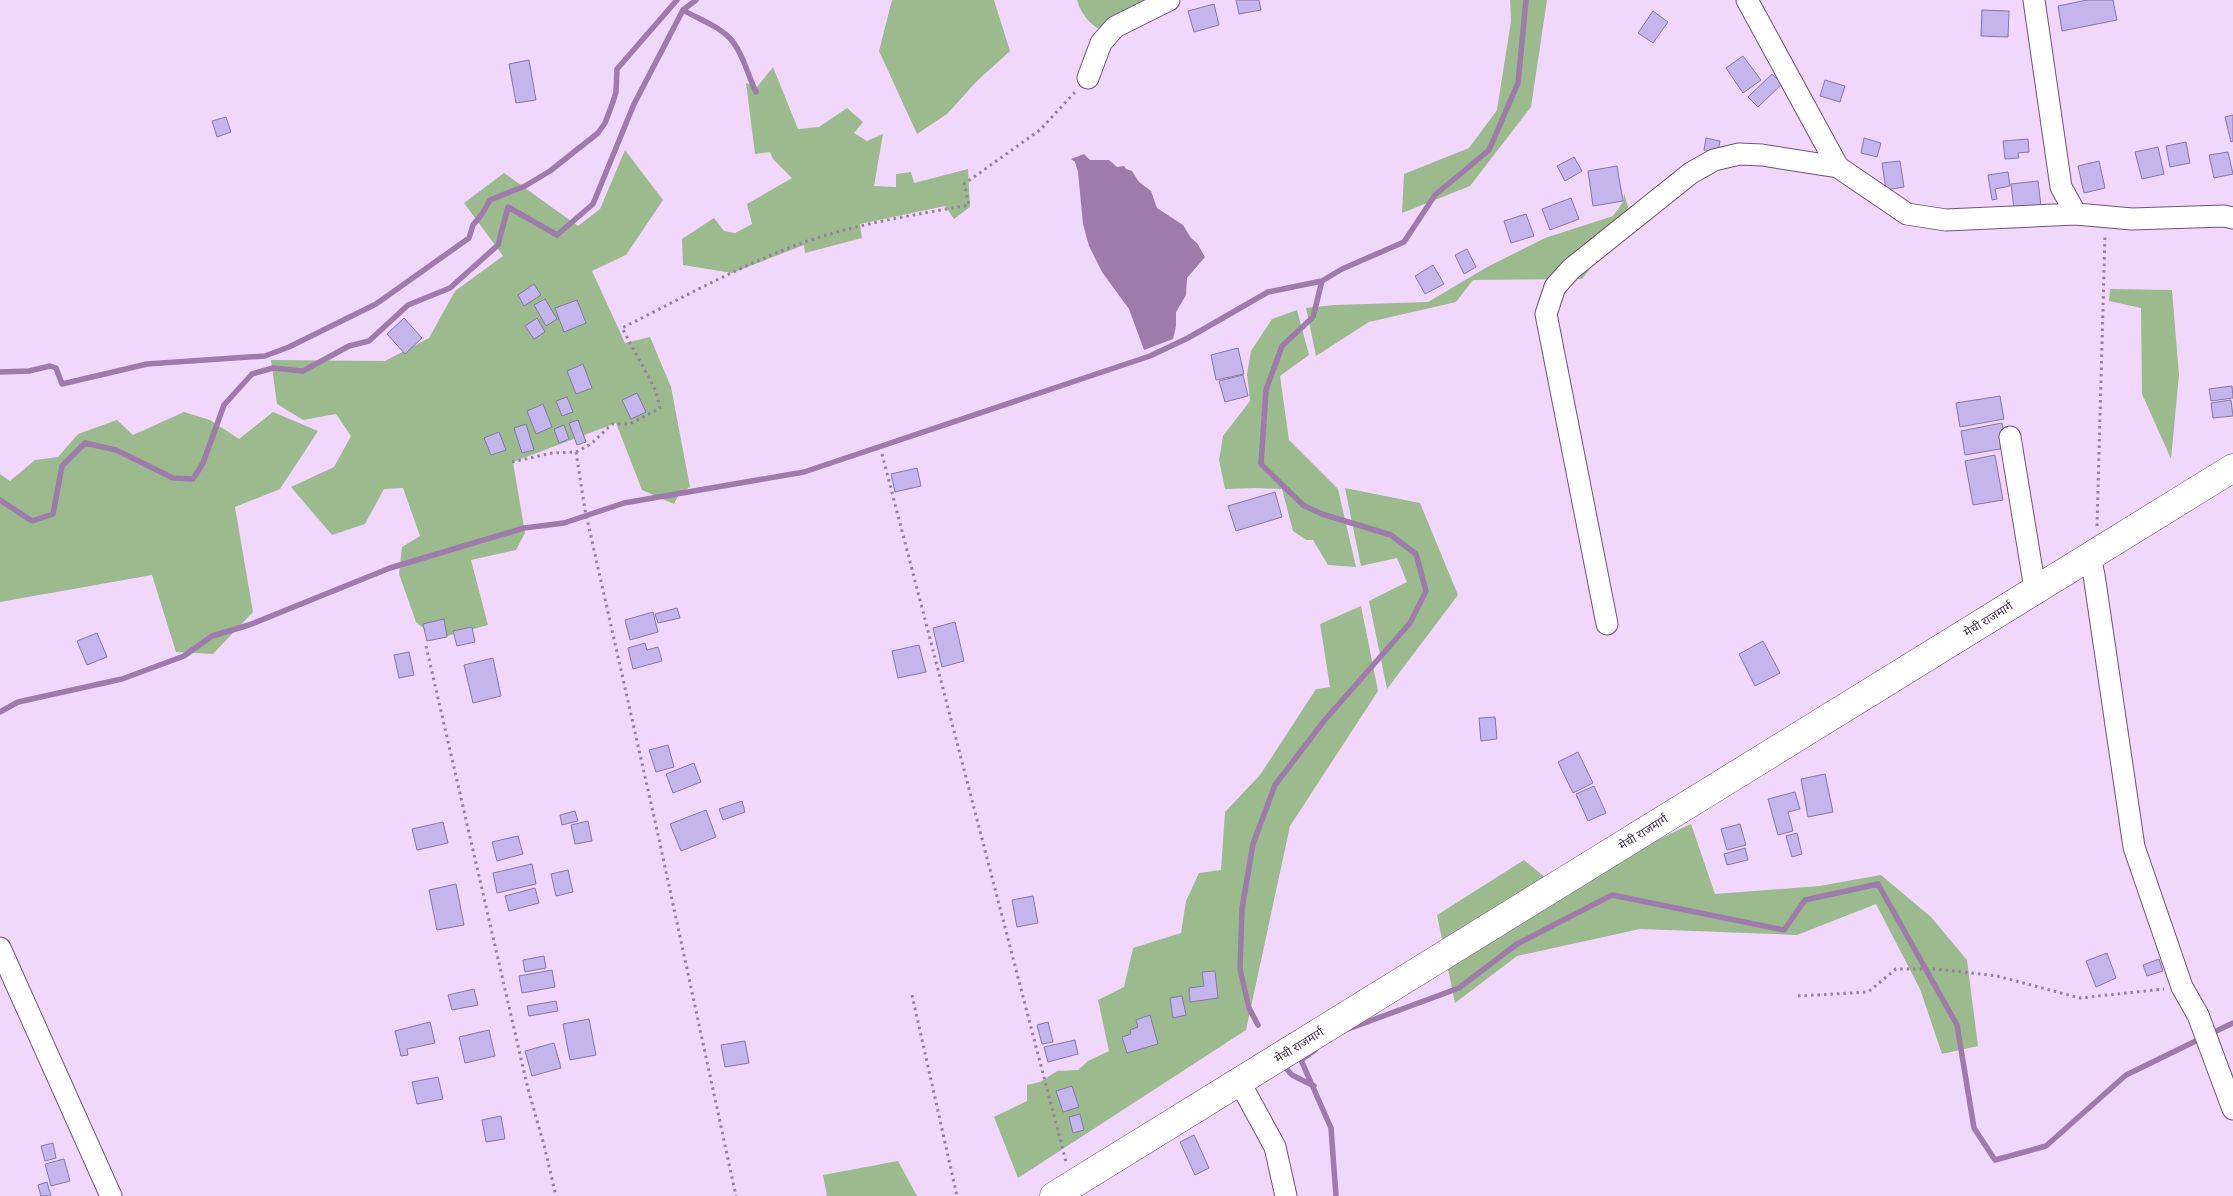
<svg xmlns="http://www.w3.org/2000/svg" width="2233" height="1196" font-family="'Golos Text','Noto Sans Devanagari',sans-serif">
<rect width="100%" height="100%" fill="#f2d7fc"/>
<path fill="#9bbb8e" d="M892 0H994L1010 51 977 81 947 114 917 134 879 51Z
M1077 0H1145L1146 10 1112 36C1095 29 1082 18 1077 0Z
M1510 0H1547L1531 107 1470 186 1402 213 1404 174 1469 148 1497 110 1511 21Z
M773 67 798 129 819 127 847 108 863 122 854 133 867 141 883 134 874 186 896 187V174L911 172 914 183 968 169 970 207 954 219 945 206 860 224 862 238 805 253 804 245 732 273 683 265 682 239 714 218 724 231 735 233 752 224 747 204 792 178 773 159 770 152 755 154 746 83 757 87Z
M625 150 663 200 626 255 592 271 625 343 650 337 671 387 690 487 679 494 674 504 642 490 616 423 513 462 525 533 516 550 471 560 488 625 436 639 416 622 399 574 402 547 420 536 403 488 384 489 365 524 332 535 291 487 334 467 351 436 336 414 303 420 277 404 271 360 385 361 429 338 455 291 503 256 464 203 504 173 578 226 600 209Z
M1624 193 1631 217 1582 279 1473 280 1456 302 1369 322 1316 356 1306 308 1334 305 1428 302 1489 266 1545 238 1613 216 1623 202Z
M2110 289 2172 290 2179 375 2171 459 2142 394 2141 308 2109 301Z
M1297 310 1309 355 1280 376 1289 440 1338 489 1356 567 1328 565 1313 540H1306L1293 531 1282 489 1255 488 1225 489 1219 460 1223 436 1250 401 1247 374 1251 351 1272 319Z
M184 412 210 420 239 439 273 412 318 431 280 489 235 507 253 612 213 654 176 652 152 575 0 602V474L10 481 35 460 58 457 78 434 117 420 133 435Z
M1345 488 1420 503 1458 595 1387 689 1369 601 1407 582 1397 558 1361 566Z
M1361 606 1378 691 1290 826 1246 1030 1018 1178 994 1117 1027 1101V1085L1040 1082 1057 1071 1078 1070 1088 1061 1109 1051 1098 1000 1124 987 1133 948 1181 933 1186 901 1199 873 1221 870 1225 812 1260 775 1316 689 1330 687 1320 624Z
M1691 824 1715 894 1819 886 1881 875 1931 917 1967 960 1978 1046 1942 1054 1920 989 1876 904 1797 935 1640 929 1517 956 1455 1003 1437 915 1524 860 1557 887Z
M898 1161 917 1196H827L823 1175Z"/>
<path fill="#9e7baa" d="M1084 154 1090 160H1109L1117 167 1124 166 1126 169 1132 171 1139 182 1151 191 1157 208 1183 225 1191 238 1197 243 1205 257 1187 278 1186 295 1176 312V326L1173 339 1144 350 1129 309 1102 272 1089 246 1083 224 1078 172 1075 162 1071 159Z"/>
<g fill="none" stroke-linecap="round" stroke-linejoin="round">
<path stroke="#9e7baa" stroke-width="5.5" d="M683 10C698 19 722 27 733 42 744 56 748 76 756 92
M0 372 29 371 50 366 56 368 62 384 147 364 265 356 289 347 376 304 469 238 473 225 482 214 490 200 525 186 550 171 598 133 605 123 613 102 616 92 617 69 677 0
M0 500 32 521 53 514 62 466 85 443 116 450 173 478 193 479 203 463 224 405 252 374 273 368 303 371 349 346 369 341 408 305 450 288 498 245 508 207 557 235 593 204 634 104 683 10 696 0
M0 712 18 702 122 679 184 656 212 636 249 625 390 568 524 528 564 523 624 503 804 472 1150 356 1188 338 1268 292 1322 281
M1258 1025 1249 1008 1240 969 1242 909 1253 844 1275 785 1324 721 1410 623 1426 591 1416 554 1391 535 1322 514 1303 505 1261 464 1266 390 1282 346 1313 317 1322 281 1342 269 1404 242 1435 195 1489 150 1518 83 1526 0
M1348 1029 1459 988 1517 944 1612 895 1784 930 1805 900 1878 884 1957 1025 1974 1128 1995 1160 2046 1146 2126 1075 2202 1038
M2210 1034 2233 1023
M1315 1050 1301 1060 1331 1128 1336 1196
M1282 1064 1292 1075 1314 1086"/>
</g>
<path fill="#c4b5ed" stroke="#8477a7" d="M1236 0H1259L1261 10 1239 14Z
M2087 0H2113L2117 20 2062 31 2058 6Z
M1214 4 1219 25 1194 32 1188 11Z
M1982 10 2009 11 2008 37 1981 36Z
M1653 11 1668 22 1653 43 1638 33Z
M1743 56 1761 80 1743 93 1726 68Z
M529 60 536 100 516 103 509 64Z
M1772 74 1782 84 1758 107 1748 97Z
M1825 80 1845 86 1840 102 1820 96Z
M2233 115V141L2231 142 2225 117Z
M226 117 231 132 217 137 212 121Z
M1706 138 1720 141 1718 152 1704 150Z
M1864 138 1881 143 1877 157 1861 153Z
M2028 139 2029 152 2018 153 2019 158 2005 159 2003 141Z
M2186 142 2190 163 2170 167 2166 146Z
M2158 147 2164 174 2142 179 2135 152Z
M2228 152 2233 174 2214 178 2209 155Z
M1574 157 1582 171 1565 181 1557 166Z
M1900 161 1904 187 1886 190 1882 163Z
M2099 161 2105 188 2084 193 2078 166Z
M1617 166 1623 201 1593 206 1588 171Z
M2008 172 2010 186 1995 189 1997 199 1992 200 1988 175Z
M2038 181 2041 206 2014 209 2011 184Z
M1571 198 1579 219 1550 230 1542 209Z
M1526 214 1534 236 1511 243 1504 221Z
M1467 249 1476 267 1464 274 1455 255Z
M1433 265 1444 284 1425 294 1415 276Z
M534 284 541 295 524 306 518 295Z
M545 299 557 319 546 326 534 305Z
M577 300 586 323 564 332 555 308Z
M404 318 422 338 405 354 387 334Z
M537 318 545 332 534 339 525 326Z
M1238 348 1244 374 1216 380 1211 355Z
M583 364 592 388 576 394 567 371Z
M1243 375 1248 396 1225 402 1219 381Z
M2232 386 2233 398 2211 401 2209 389Z
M637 393 646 412 631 419 622 400Z
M2000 396 2004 419 1960 427 1956 403Z
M567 397 573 412 562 416 556 401Z
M2231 400 2233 416 2213 418 2211 403Z
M543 404 552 427 536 434 527 411Z
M578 420 586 442 577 445 569 423Z
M2002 423 2006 448 1965 455 1961 431Z
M526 424 534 450 522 453 514 428Z
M564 425 569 439 559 443 554 429Z
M499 432 506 450 491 455 484 438Z
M1995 455 2003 500 1973 505 1965 461Z
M917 468 921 486 895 492 891 474Z
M1275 492 1282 517 1236 531 1228 506Z
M677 608 680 618 658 623 655 614Z
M653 612 658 632 630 640 625 620Z
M444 619 447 637 427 641 423 624Z
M955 622 964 661 942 667 933 628Z
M472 627 475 642 457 646 453 631Z
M97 633 107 657 87 665 77 641Z
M1763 641 1780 673 1755 686 1739 654Z
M645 643 647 650 658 647 662 661 633 669 628 648Z
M919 645 926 672 898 678 892 651Z
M409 652 414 675 399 678 394 655Z
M493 658 501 696 473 703 464 665Z
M1495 717 1497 739 1481 741 1479 718Z
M668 745 674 767 656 772 649 750Z
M1578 752 1593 783 1573 793 1558 762Z
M694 763 701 782 673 793 666 774Z
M1825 774 1833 812 1808 817 1801 779Z
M1594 786 1606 813 1588 821 1576 794Z
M1795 792 1800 809 1788 812 1793 831 1778 835 1768 799Z
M742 801 745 812 723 820 719 809Z
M706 810 716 837 681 851 670 824Z
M575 811 578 821 562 825 560 815Z
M588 821 592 841 575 844 571 825Z
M443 822 448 843 417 850 412 829Z
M1740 824 1746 845 1727 850 1721 829Z
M1797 833 1802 854 1792 857 1786 836Z
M518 836 523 854 497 861 492 842Z
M1745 848 1748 860 1727 865 1724 854Z
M532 864 536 884 497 893 493 873Z
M568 870 573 892 556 896 551 874Z
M456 884 464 925 437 930 429 890Z
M535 888 539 903 509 911 505 896Z
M1033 896 1038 923 1017 927 1012 900Z
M2107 953 2116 978 2096 987 2086 961Z
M544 956 546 968 525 972 523 960Z
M2159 959 2163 971 2147 976 2143 965Z
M552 970 555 987 522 993 519 976Z
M1215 971 1218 998 1190 1002 1189 988 1204 986 1202 972Z
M474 989 478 1005 452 1010 448 995Z
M1182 996 1186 1015 1173 1018 1170 998Z
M556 1001 558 1011 529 1016 527 1006Z
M1150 1015 1158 1044 1127 1053 1122 1037 1131 1034 1130 1030 1138 1027 1136 1020Z
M589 1019 596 1055 570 1060 563 1024Z
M430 1022 435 1043 407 1049 408 1055 401 1056 395 1031Z
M1048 1022 1053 1042 1042 1044 1037 1025Z
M489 1030 495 1056 465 1063 459 1037Z
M1075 1040 1078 1054 1048 1062 1044 1047Z
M745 1041 749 1063 725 1067 721 1045Z
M554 1043 561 1068 532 1076 525 1051Z
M438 1077 443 1099 417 1104 412 1082Z
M1072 1086 1079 1107 1063 1112 1056 1091Z
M1080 1114 1084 1130 1073 1133 1069 1117Z
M501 1116 505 1139 486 1142 482 1120Z
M1194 1135 1209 1168 1195 1175 1180 1142Z
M53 1143 56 1158 45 1161 41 1146Z
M64 1159 70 1181 51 1186 45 1164Z
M47 1182 51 1196H41L38 1185Z"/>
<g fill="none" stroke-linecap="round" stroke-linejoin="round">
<g stroke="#6f527a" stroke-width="23">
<path id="minor" d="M1747 0 1838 167 1907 214 1946 220 2076 214
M2034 0 2061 187 2076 214 2132 219 2224 216 2233 218
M1088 78 1101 43 1115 27 1169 0
M2010 437 2035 589
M2090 557 2094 575 2134 847 2182 987 2198 1015 2233 1109
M1607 624 1546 314 1555 287 1571 269 1691 173 1714 160 1739 154 1762 155 1838 167
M0 948 111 1196
M1239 1081 1275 1147 1286 1196"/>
</g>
<g stroke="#6f527a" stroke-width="29">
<path id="major" d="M1054 1196 2233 468"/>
</g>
<path stroke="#95819d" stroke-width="3" stroke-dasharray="2.5 4" stroke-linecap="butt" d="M576 452 585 510 657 830 736 1196
M882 454 1066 1162
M512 462 552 453 576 452 591 444 612 424H630L660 408 656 391 622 328C682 298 739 266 802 243 855 224 914 215 969 205L964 184 1040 130 1076 91
M2097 526 2105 235
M426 646 528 1089 544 1145 556 1196
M912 995 957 1196
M1798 996 1868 992 1896 969H1937L1997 976 2080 998 2164 989"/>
<use href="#minor" stroke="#fff" stroke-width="21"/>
<use href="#major" stroke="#fff" stroke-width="28"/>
</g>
<g text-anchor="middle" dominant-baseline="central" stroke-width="4.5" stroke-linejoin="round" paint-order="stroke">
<g font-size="12" fill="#413346" stroke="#fff">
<text transform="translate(1988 619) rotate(-32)">मेची राजमार्ग</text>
<text transform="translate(1643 832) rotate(-32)">मेची राजमार्ग</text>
<text transform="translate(1299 1045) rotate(-32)">मेची राजमार्ग</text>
</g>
</g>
</svg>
